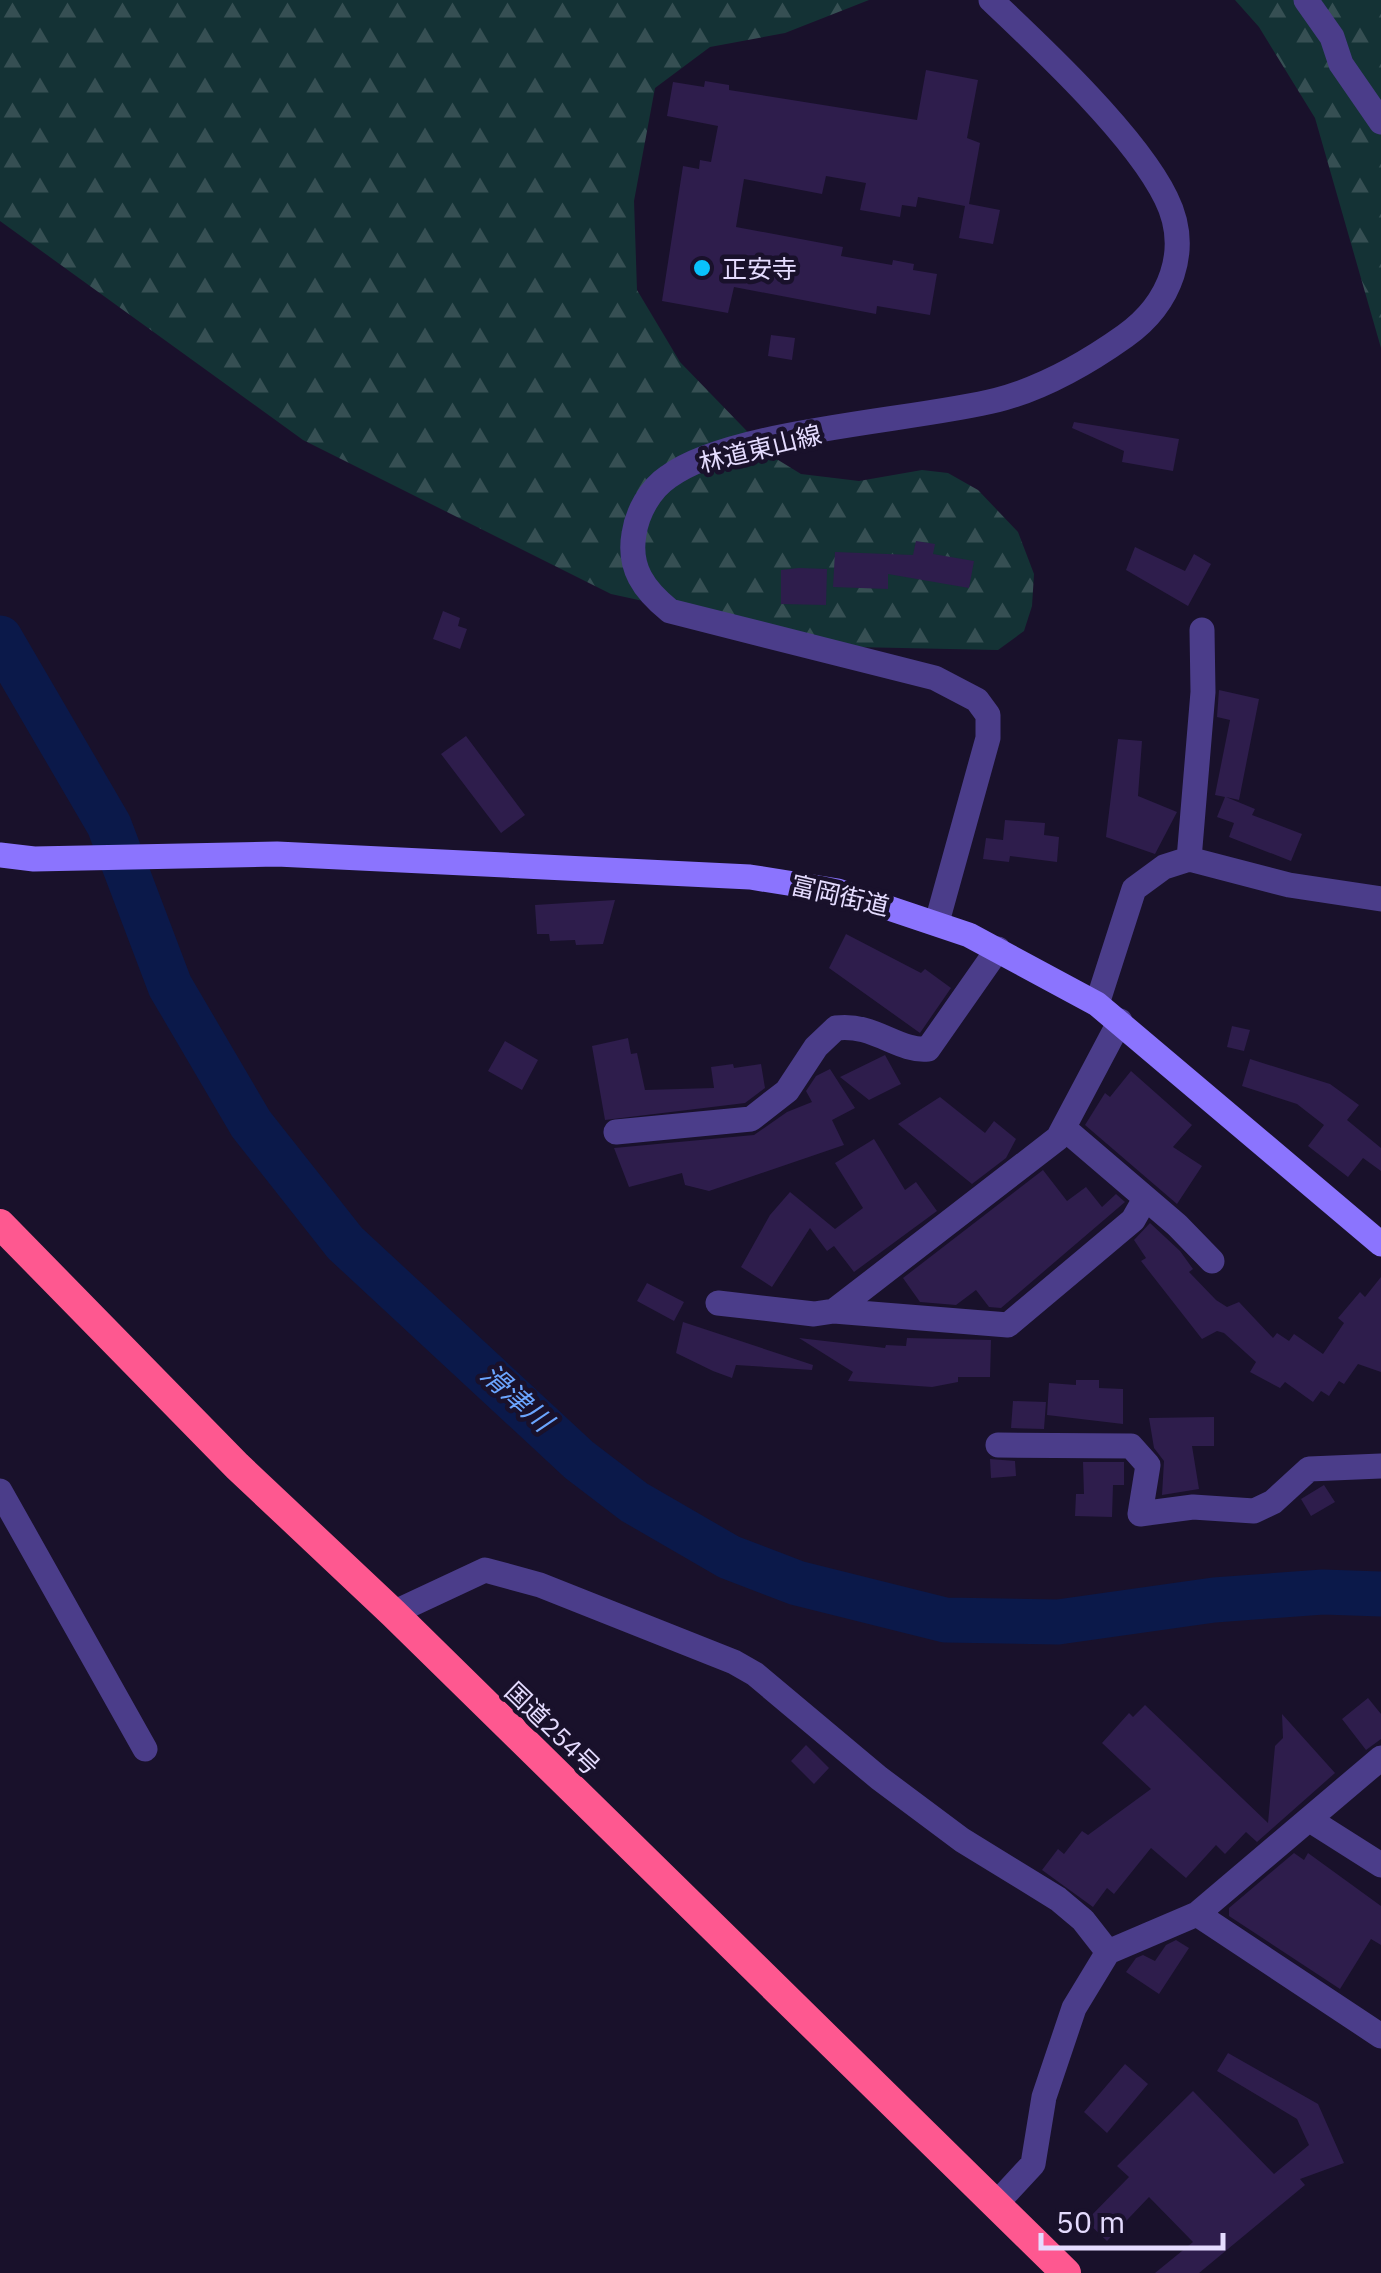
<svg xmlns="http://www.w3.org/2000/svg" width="1381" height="2273" font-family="'IBM Plex Sans','Noto Sans JP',sans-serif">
<defs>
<pattern id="forest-firs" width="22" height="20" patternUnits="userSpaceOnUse" patternTransform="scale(2.5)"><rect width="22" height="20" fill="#143235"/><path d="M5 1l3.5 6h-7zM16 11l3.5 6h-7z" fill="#364f53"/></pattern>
</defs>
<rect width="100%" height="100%" fill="#19112b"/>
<path fill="url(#forest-firs)" d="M0 0H869L785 33 710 47 655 88 634 201 637 290 680 362 770 455 801 474 859 481 922 470 948 473 978 490 1018 532 1034 574 1032 606 1024 631 998 650 854 647 611 594 303 440 0 221Z
M1235 0H1381V348L1315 118 1259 27Z"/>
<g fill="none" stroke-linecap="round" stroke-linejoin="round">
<path stroke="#0b194a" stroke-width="45" d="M0 638 109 825 170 986 251 1124 345 1243 579 1460 634 1502 729 1557 797 1583 945 1620 1058 1622 1214 1600 1323 1592 1381 1594"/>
</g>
<path fill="#2e1d4c" d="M926 70 978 80 967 138 980 143 969 204 1000 210 993 244 959 238 965 206 918 197 916 207 902 205 900 217 860 210 866 183 826 176 822 194 744 179 736 227 843 247 841 256 892 265 893 260 914 264 913 270 937 274 930 315 877 306 876 314 734 287 728 313 662 301 683 166 699 169 700 160 711 162 718 126 667 116 673 82 704 87 705 81 729 85V90L917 120Z
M771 335 795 338 792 360 768 356Z
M1074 422 1179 439 1173 471 1122 462 1124 451 1072 428Z
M916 541 935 544 933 554 974 561 969 588 888 574V589L833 587 835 552 913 555Z
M1135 547 1185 571 1194 554 1211 564 1188 606 1126 570Z
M799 568 827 569 826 605 781 604V570Z
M443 611 460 618 458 626 467 629 460 649 433 639Z
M1219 690 1259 699 1239 800 1226 797 1255 809 1252 815 1302 834 1291 861 1229 837 1234 823 1217 817 1225 797 1215 795 1230 720 1217 717Z
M466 736 525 815 501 833 441 754Z
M1118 739 1142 741 1138 796 1177 812 1155 854 1106 837Z
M1005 820 1045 823 1044 835 1059 837 1057 862 1010 856 1009 862 983 859 986 838 1003 840Z
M615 900 603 944 576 945 575 940 550 941 549 934H537L535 905Z
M846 934 921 973 925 969 951 988 920 1033 829 968Z
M1232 1026 1250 1030 1244 1051 1227 1047Z
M628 1038 631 1054 637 1053 645 1090 714 1088 711 1067 733 1064 734 1068 761 1064 765 1088 745 1103 605 1120 592 1046Z
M505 1041 538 1060 522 1090 488 1071Z
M885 1055 901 1084 869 1100 840 1077Z
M1250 1059 1330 1084 1359 1105 1347 1120 1381 1148V1171L1363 1158 1348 1177 1308 1146 1324 1125 1297 1104 1242 1086Z
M830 1069 855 1108 832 1120 844 1145 709 1191 685 1185 682 1173 629 1187 614 1148 754 1135 787 1112 812 1102 806 1091 816 1076Z
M1131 1071 1192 1125 1173 1147 1202 1166 1177 1204 1085 1125 1105 1093 1110 1097Z
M940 1097 985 1133 994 1121 1016 1139 1006 1158 972 1184 898 1124Z
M874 1139 905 1190 916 1182 937 1211 854 1272 834 1246 827 1251 810 1228 772 1287 741 1267 770 1215 790 1192 835 1229 863 1208 835 1163Z
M1043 1170 1067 1201 1086 1187 1102 1207 1116 1194 1125 1202 1001 1308 989 1307 976 1290 956 1305 920 1302 903 1278Z
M1150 1223 1180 1251 1193 1269 1189 1272 1216 1300 1227 1307 1239 1302 1273 1338 1277 1333 1289 1341 1294 1334 1323 1354 1344 1323 1338 1318 1360 1292 1365 1297 1381 1277V1372L1358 1364 1344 1384 1339 1381 1329 1396 1321 1391 1313 1402 1285 1382 1280 1388 1250 1372 1256 1362 1224 1333 1217 1331 1202 1339 1141 1261 1146 1258 1134 1240Z
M647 1283 684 1302 674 1321 637 1301Z
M683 1322 813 1365 812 1370 736 1365 732 1378 713 1371 676 1353Z
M799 1338 885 1348 886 1345 906 1346 907 1338 991 1340 990 1377H958V1382L932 1387 848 1381 853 1372Z
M1076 1380H1099V1388L1123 1389V1424L1047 1415 1049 1383 1076 1385Z
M1013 1401 1046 1402 1044 1429 1011 1428Z
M1214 1417V1446H1192L1199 1489 1162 1495 1164 1461 1154 1448 1149 1418Z
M990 1459 1015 1461 1016 1476 991 1478Z
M1083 1462H1124V1485H1113L1112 1517 1075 1516 1076 1494H1084Z
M1324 1485 1335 1502 1311 1516 1301 1499Z
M1368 1698 1381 1714V1739L1366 1750 1342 1719Z
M1145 1705 1268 1823 1275 1746 1283 1738 1282 1714 1335 1773 1257 1842 1246 1832 1225 1854 1216 1845 1186 1878 1151 1848 1114 1894 1107 1888 1093 1907 1042 1870 1058 1849 1064 1854 1082 1831 1088 1835 1151 1789 1102 1743 1129 1713 1133 1717Z
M806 1745 829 1768 814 1784 791 1761Z
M1294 1853 1304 1860 1308 1853 1381 1906V1945L1371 1939 1340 1989 1229 1916V1908Z
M1176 1940 1189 1948 1159 1994 1126 1972 1136 1958 1143 1955 1155 1961 1166 1945Z
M1228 2053 1318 2104 1344 2163 1300 2179 1305 2185 1199 2273H1155L1193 2242 1149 2197 1107 2241 1086 2221 1129 2177 1117 2166 1193 2091 1274 2174 1309 2145 1297 2119 1217 2071Z
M1125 2064 1148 2084 1107 2133 1084 2112Z"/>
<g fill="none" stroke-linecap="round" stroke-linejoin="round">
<path stroke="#4b3d8a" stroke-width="25" d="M1306 0 1332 37 1341 64 1381 122
M1189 859 1203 692 1202 630
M937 922 988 738V715L977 700 935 678 670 611C644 590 628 568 634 534 637 513 650 489 668 477 731 430 914 421 997 400 1044 388 1087 363 1125 336 1170 304 1192 250 1166 198 1136 136 1042 48 991 0
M1097 1004 1134 889 1164 867 1189 859 1289 885 1381 899
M1066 1130 1177 1225 1212 1261
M616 1132 751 1119 787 1091 816 1047 836 1028C874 1023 898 1052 928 1049L998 949
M718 1303 814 1314 834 1311 1058 1138 1120 1021
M834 1311 1008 1325 1133 1220 1145 1199
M998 1445 1131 1446 1148 1465 1140 1514 1193 1507 1254 1511 1273 1502 1309 1469 1381 1466
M0 1491 145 1749
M393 1613 485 1570 540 1585 734 1662 755 1674 879 1778 962 1840 1058 1899 1083 1920 1108 1952
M1310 1820 1381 1865
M1197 1914 1381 2036
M996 2204 1033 2164 1044 2097 1074 2008 1108 1952 1197 1914 1381 1758"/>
<path stroke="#8b74fe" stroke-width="25" d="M0 855 34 859 277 854 750 877 838 891 969 935 1097 1004 1381 1244"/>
<path stroke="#fe5890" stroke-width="30" d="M0 1224 237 1466 393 1613 1066 2273"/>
</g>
<circle fill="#09c2fd" stroke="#19112b" stroke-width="4" cx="702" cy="268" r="10"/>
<g text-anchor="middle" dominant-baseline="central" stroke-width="9" stroke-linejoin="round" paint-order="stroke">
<g font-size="25" fill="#e5dcff" stroke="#19112b" text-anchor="start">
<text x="722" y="268">正安寺</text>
</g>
<g font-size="25" fill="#e5dcff" stroke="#19112b">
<text transform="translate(760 448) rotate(-14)">林道東山線</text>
<text transform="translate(840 895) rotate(13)">富岡街道</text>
<text transform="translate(553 1728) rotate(44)">国道254号</text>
</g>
<g font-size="28" font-style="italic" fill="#6ba5fe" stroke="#19112b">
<text transform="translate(517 1397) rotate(42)">滑津川</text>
</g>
</g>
<path d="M1041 2233v15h182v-15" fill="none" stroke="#e5dcff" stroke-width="5"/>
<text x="1056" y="2233" font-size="30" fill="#e5dcff" stroke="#19112b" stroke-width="8" paint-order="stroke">50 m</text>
</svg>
